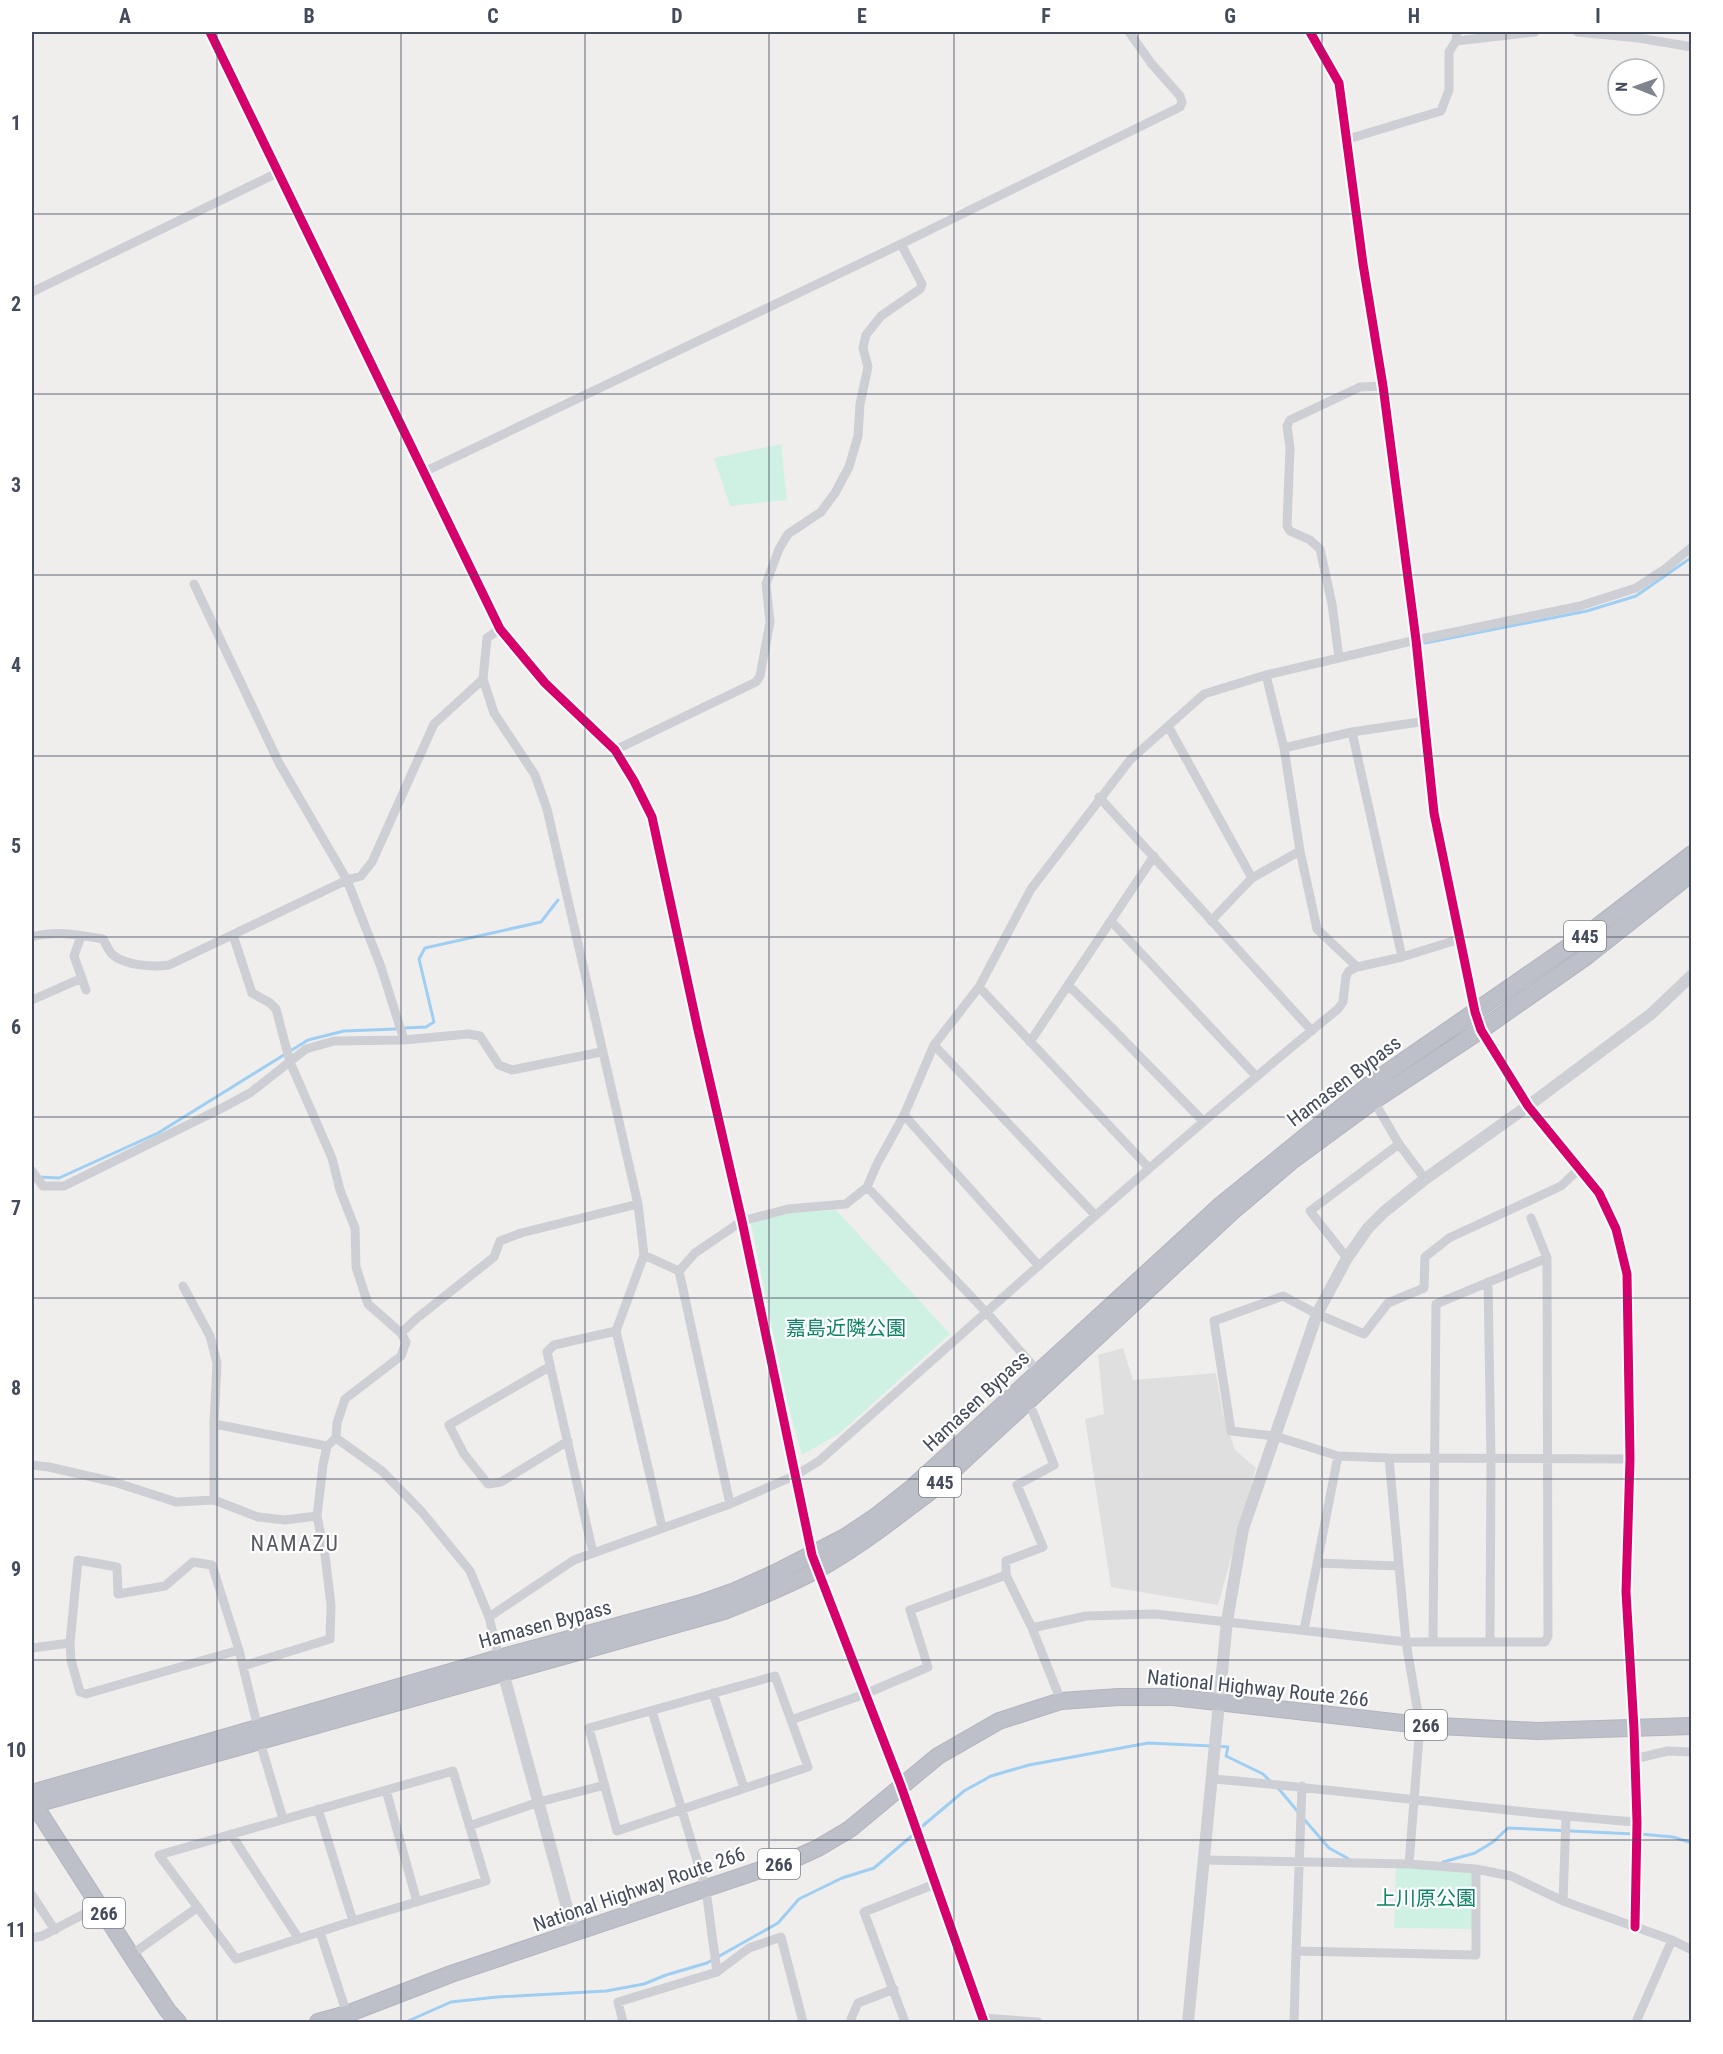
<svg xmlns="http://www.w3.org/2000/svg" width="1723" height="2054" font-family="'Roboto Condensed','Noto Sans JP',sans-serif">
<rect width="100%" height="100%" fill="#efeeed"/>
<path fill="#e0dfe0" d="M1123 1348 1133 1380 1216 1373 1223 1414 1235 1450 1256 1468 1218 1605 1111 1587 1085 1419 1104 1414 1098 1355Z"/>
<path fill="#cff1e3" d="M781 444 787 500 730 506 714 458Z
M836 1210 950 1334 840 1433 802 1455 786 1397 751 1223 788 1213Z
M1396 1866 1476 1872 1473 1929 1394 1928Z"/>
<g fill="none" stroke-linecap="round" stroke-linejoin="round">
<path stroke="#9fcef3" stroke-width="3" d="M1425 643 1587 611 1636 596 1692 557
M404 1028 426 1027 434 1022 419 959 425 948 541 922 558 900
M39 1177 59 1178 158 1133 308 1040 344 1031 397 1029
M1218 1746 1228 1747 1226 1756 1263 1774 1271 1782
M1278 1788 1299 1813
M1303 1818 1329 1848 1349 1859
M919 1829 964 1791 991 1776 1029 1765 1148 1743 1212 1746
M1640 1834 1673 1837 1692 1843
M1443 1862 1475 1853 1493 1842 1508 1828 1634 1834
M406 2022 451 2002 497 1997 606 1991 644 1984 666 1975 707 1963 778 1923 799 1899 842 1878 874 1868 914 1834"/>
<g stroke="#b2b5be" stroke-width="18">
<path id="highway" d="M32 1793 499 1658 698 1604 735 1591 777 1572 845 1537 875 1517 913 1487 1222 1204 1369 1085 1597 927 1692 854
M32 1801 136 1963 168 2011 178 2022
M32 1805 724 1611C755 1599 786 1586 817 1570 857 1548 894 1519 931 1491L1233 1211 1293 1160 1372 1102 1481 1030 1587 956 1692 873
M318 2022 347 2014 451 1974 796 1858 818 1848 850 1829 938 1756 999 1721 1061 1701 1118 1697H1173L1420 1725 1537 1731 1692 1726"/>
</g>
<path stroke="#cecfd4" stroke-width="9" d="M1310 32 1339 83 1363 264 1383 386 1416 640 1434 813 1475 1012
M1577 32 1639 38 1692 47
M1456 41 1535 32
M1348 139 1441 111 1449 90V52L1456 41 1457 32
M32 292 279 172
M424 472 901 244 1180 107 1182 102 1180 96 1151 63 1129 32
M194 584 279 763 347 880 381 967 404 1040
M500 629 487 638 483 679 494 713 535 775 547 809 638 1204 644 1255 616 1331 662 1527
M1339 658 1332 604 1320 549 1310 540 1290 531 1287 526 1290 448 1287 426 1290 420 1360 387 1383 386
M1266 675 1284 748 1300 851 1317 929 1357 967
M1168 726 1252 878
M1352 732 1402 957
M1284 748 1352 732 1426 721
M615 750 756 682 760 676 770 622 766 584 779 549 788 534 821 512 835 493 849 467 858 436 860 404 868 367 863 348 866 335 881 316 920 289 922 284 901 244
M1099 797 1312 1031
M1111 921 1256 1076
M1211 921 1252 878 1300 851
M233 935 252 993 270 1003 276 1009 290 1062 332 1158 340 1190 355 1228 356 1267 368 1304 401 1333 406 1342 401 1356 345 1399 337 1423 336 1438 327 1446 323 1465 317 1516 325 1555 331 1605 330 1639 243 1666
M81 936 74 956 86 990
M32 937C56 930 79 935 103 939 106 944 109 952 113 955 126 966 154 967 169 965L347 880 361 876 372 862 434 724 483 679
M1068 985 1110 1026 1203 1121
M979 987 1149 1168
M32 1000 82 978
M1030 1042 1154 856
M934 1045 1095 1215
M1372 1098 1399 1144 1425 1179
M904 1115 1039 1266
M1579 1169 1561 1186 1449 1238 1425 1257 1424 1288 1388 1303 1364 1334 1317 1314 1283 1296 1214 1321 1231 1431 1275 1436 1338 1456 1389 1458 1630 1459
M32 1171 43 1186H64L224 1107 250 1093 306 1049 334 1041 404 1040 468 1034 480 1036 499 1065 512 1070 601 1052
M867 1187 987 1313 1041 1375
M644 1255 679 1271
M1347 1258 1310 1211 1399 1144
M679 1271 695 1253 742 1221 788 1209 846 1204 867 1187 877 1164 904 1115 934 1045 979 987 1031 889 1130 760 1204 694 1266 675 1416 640 1580 606 1636 588 1665 569 1692 547
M679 1271 730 1504
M1488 1282 1491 1459 1490 1642
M183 1286 210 1336 217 1363 214 1424V1500
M401 1333 416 1319 494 1257 500 1241 521 1233 638 1204
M549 1367 449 1425 464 1454 488 1484 501 1482 568 1441
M1033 1412 1054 1465 1017 1485 1043 1547 1006 1561V1575L1032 1628 1061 1701
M214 1424 327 1446
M336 1438 382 1471 422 1512 470 1571 489 1617 499 1658
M1389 1458 1406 1642 1420 1725 1409 1864
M32 1465 49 1467 114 1482 176 1502 214 1500 258 1517 285 1520 317 1516
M593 1553 547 1352 554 1345 616 1331
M1317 1563 1398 1566
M489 1617 574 1560 730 1504 796 1475 819 1461C991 1309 1160 1154 1338 1009L1343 1002 1346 976 1349 971 1357 967 1402 957 1460 939
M1032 1628 1086 1616 1155 1614 1406 1642H1545L1548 1636 1547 1258 1531 1218
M1304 1630 1338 1456
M1433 1642 1436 1304 1547 1258
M70 1643 71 1660 80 1692 86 1694 239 1650
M32 1648 70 1643 78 1560 117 1567 118 1594 165 1586 193 1562 212 1565 239 1650 258 1728
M775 1676 808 1767 617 1831 589 1728Z
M713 1693 744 1788
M652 1711 706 1890 717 1972
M791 1720 865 1694 928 1667 910 1610 1006 1575
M260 1742 283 1819
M1634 1759 1668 1751 1692 1752
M453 1771 486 1881 353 1921 236 1959 159 1855Z
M1212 1779C1354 1790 1495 1812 1637 1822
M1302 1786 1296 1951 1476 1955V1869
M386 1790 417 1902
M318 1809 353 1921
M469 1826 539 1802 605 1785
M231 1834 299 1939
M1205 1860 1409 1864 1476 1869 1511 1876 1563 1901 1672 1940 1692 1950
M32 1895 55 1930
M1563 1901 1566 1817
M320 1932 347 2014
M32 1938 42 1936 99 1906
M131 1955 198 1907
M983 2018 1038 2022
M623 2022 618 2002 717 1972 749 1948 781 1937 803 2022
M852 2022 851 2019 858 2003 894 1989
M905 2022 864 1912 935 1884
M1294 2022 1296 1951
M1636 2022 1672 1940"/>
<path stroke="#cdcfd4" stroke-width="12" d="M210 32 500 629 545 683 615 750 634 781 652 817 698 1030 742 1221 812 1555 901 1786 984 2022
M1475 1012 1481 1030 1528 1106 1599 1193 1616 1229 1627 1274 1630 1459 1626 1592 1634 1729 1637 1822 1635 1927
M501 1665 574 1933
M1188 2022 1227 1621 1243 1529 1317 1314 1347 1258 1368 1228 1384 1212 1425 1179 1528 1106 1651 1014 1692 975"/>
<use href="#highway" stroke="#bdc0c8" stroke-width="16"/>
<g stroke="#fff" stroke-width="13">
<path id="cycleway" d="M210 32 500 629 545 683 615 750 634 781 652 817 698 1030 742 1221 812 1555 901 1786 984 2022
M1310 32 1339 83 1363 264 1383 386 1416 640 1434 813 1475 1012 1481 1030 1528 1106 1599 1193 1616 1229 1627 1274 1630 1459 1626 1592 1634 1729 1637 1822 1635 1927"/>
</g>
<use href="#cycleway" stroke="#d6006c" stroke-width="9"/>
</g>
<path fill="none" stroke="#434b5c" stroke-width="1.5" stroke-opacity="0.55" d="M217 32V2022M401 32V2022M585 32V2022M769 32V2022M954 32V2022M1138 32V2022M1322 32V2022M1506 32V2022M32 214H1692M32 394H1692M32 575H1692M32 756H1692M32 937H1692M32 1117H1692M32 1298H1692M32 1479H1692M32 1660H1692M32 1840H1692"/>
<g text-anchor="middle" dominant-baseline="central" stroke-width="4.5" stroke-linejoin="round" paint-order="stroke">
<g fill="#fff" stroke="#7b818d" stroke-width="1.5">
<rect x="1564" y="921" width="42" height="30" rx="4.5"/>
<rect x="919" y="1467" width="42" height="30" rx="4.5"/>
<rect x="1405" y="1710" width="42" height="30" rx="4.5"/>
<rect x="758" y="1849" width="42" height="30" rx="4.5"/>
<rect x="83" y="1898" width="42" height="30" rx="4.5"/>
</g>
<g font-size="18" font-weight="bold" fill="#434b5c">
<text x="1585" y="936">445</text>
<text x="940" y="1482">445</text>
<text x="1426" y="1725">266</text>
<text x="779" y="1864">266</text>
<text x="104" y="1913">266</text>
</g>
<g font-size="20" fill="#434b5c" stroke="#fff">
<text transform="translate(1344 1081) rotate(-37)">Hamasen Bypass</text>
<text transform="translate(976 1401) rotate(-43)">Hamasen Bypass</text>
<text transform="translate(545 1624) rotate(-15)">Hamasen Bypass</text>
<text transform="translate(1258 1688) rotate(6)">National Highway Route 266</text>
<text transform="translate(639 1889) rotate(-19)">National Highway Route 266</text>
</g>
<g font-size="20" fill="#0c8564" stroke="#fff">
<text x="846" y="1328">嘉島近隣公園</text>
<text x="1426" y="1898">上川原公園</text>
</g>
<g font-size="22" letter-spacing="1.5" fill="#595b63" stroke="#fff">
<text x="295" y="1543">NAMAZU</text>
</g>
</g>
<rect width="1723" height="2054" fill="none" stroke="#ffffff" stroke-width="66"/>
<g transform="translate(1636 87) rotate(271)"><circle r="28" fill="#ffffff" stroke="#b4b7be" stroke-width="1.5"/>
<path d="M0-4.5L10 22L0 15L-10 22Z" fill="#7f848f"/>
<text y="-9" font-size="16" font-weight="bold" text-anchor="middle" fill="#434b5c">N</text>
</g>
<rect x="33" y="33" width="1657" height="1988" fill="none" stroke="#434b5c" stroke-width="2"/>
<g font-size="20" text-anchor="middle" font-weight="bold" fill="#434b5c">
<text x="125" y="23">A</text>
<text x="309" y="23">B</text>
<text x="493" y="23">C</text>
<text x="677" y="23">D</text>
<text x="862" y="23">E</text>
<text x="1046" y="23">F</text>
<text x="1230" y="23">G</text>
<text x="1414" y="23">H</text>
<text x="1598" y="23">I</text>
<text x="16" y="130">1</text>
<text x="16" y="311">2</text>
<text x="16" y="492">3</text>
<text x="16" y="672">4</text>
<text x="16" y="853">5</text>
<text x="16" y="1034">6</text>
<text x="16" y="1215">7</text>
<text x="16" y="1395">8</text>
<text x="16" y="1576">9</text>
<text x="16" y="1757">10</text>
<text x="16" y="1937">11</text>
</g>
</svg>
